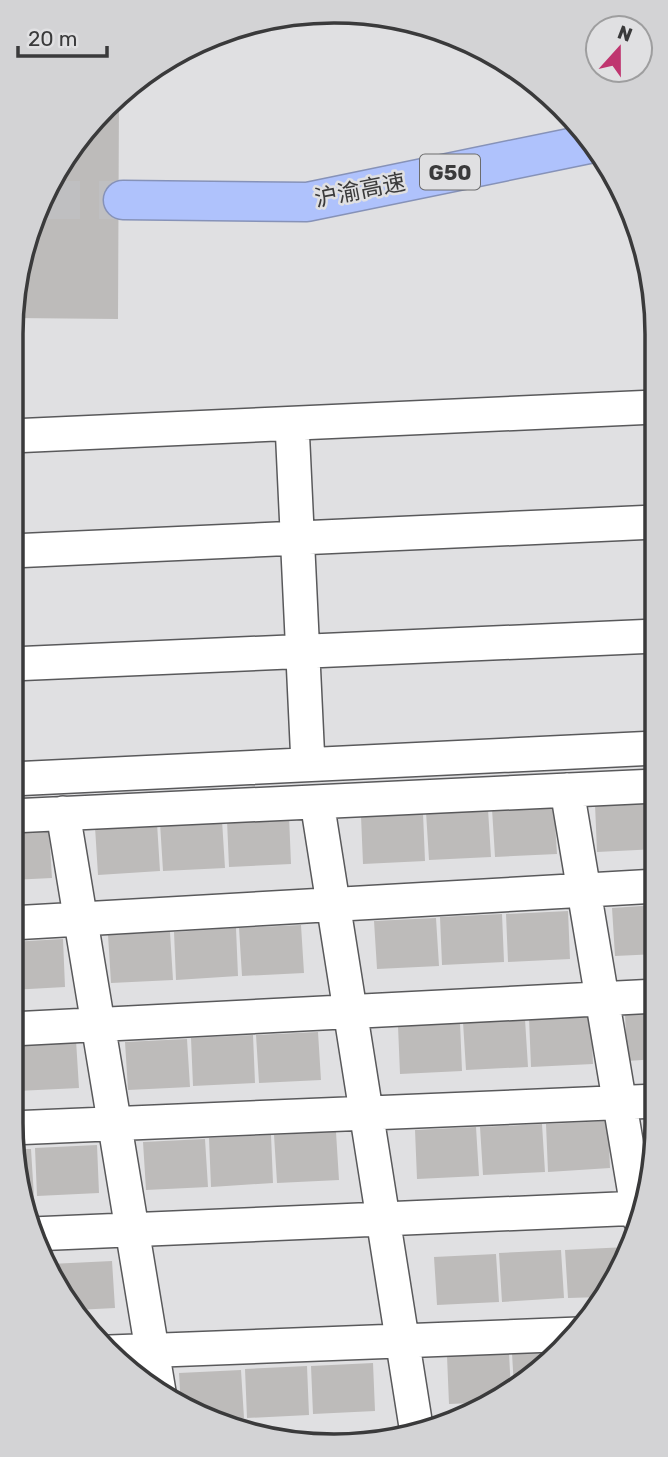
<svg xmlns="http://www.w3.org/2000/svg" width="668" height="1457" font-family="Rubik,'Noto Sans SC',sans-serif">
<rect width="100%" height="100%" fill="#e0e0e2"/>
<path fill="#bdbbba" d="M119 96 118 319 14 318 35 211 105 106Z
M656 801 657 849 597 852 595 804Z
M554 806 557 854 495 857 492 809Z
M488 809 491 857 429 860 426 812Z
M423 813 425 861 363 864 361 816Z
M289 816 291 864 229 867 227 820Z
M222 820 225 868 163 871 160 823Z
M157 823 160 871 98 875 95 827Z
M49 830 52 878 11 880V832Z
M657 905V954L615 956 612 908Z
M568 911 570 959 508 962 506 914Z
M502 914 504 962 442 965 440 917Z
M436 918 439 966 377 969 374 921Z
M301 925 304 973 242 976 239 928Z
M236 928 238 976 176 980 174 932Z
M170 932 173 980 111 983 108 935Z
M63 939 65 987 11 990V942Z
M657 1011V1059L627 1061 625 1013Z
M591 1015 593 1064 531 1067 529 1018Z
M525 1019 528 1067 466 1070 463 1022Z
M460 1022 462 1071 400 1074 398 1026Z
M318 1032 321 1080 259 1083 256 1035Z
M253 1035 255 1083 193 1086 191 1038Z
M187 1039 190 1087 128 1090 125 1042Z
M76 1040 79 1088 17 1091 14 1043Z
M608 1121 610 1168 548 1172 546 1124Z
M657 1122 648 1170H647L645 1123Z
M542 1124 545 1172 483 1175 480 1127Z
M476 1127 479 1176 417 1179 415 1130Z
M336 1132 339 1180 277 1183 274 1135Z
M271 1135 273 1183 211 1187 209 1138Z
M205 1139 208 1187 146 1190 143 1142Z
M97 1145 99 1193 37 1196 35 1148Z
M15 1149H31L34 1197H23Z
M627 1247 628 1255 602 1297 568 1298 565 1250Z
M561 1250 564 1298 502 1302 499 1253Z
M496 1254 499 1302 437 1305 434 1257Z
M112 1261 115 1308 76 1310 50 1266V1264Z
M560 1350 514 1388 512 1353Z
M509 1353 511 1391 497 1402 449 1404 447 1356Z
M373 1363 375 1411 313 1414 311 1366Z
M307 1366 309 1415 247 1418 245 1369Z
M241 1370 244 1418 216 1420 181 1407 179 1373Z"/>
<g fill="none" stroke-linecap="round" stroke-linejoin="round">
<path stroke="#bfbfc1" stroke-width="38" stroke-dasharray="38 19" stroke-linecap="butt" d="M42 200H123"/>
<g stroke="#59595b" stroke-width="36">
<path id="minor" d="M292 424 308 764
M11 436 655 407
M11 551 655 522
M11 664 656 636
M11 779 656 748
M567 790 639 1218
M317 802 417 1433
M63 813 159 1392
M11 816 656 786
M11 923 657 886
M11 1029 657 996
M11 1128 657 1101
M32 1234 641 1208
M110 1352 579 1334"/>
</g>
<g stroke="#8692b8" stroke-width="41">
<path id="highway" d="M123 200 307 202 594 143"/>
</g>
<use href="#minor" stroke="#fff" stroke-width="33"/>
<use href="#highway" stroke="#afc2fc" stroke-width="38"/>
</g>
<g text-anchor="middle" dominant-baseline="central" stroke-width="5" stroke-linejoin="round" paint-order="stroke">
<rect fill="#e0e0e2" stroke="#6c6c6d" stroke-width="2" x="420" y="154.5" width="60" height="35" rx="5"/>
<g font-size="21" font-weight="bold" fill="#3a3a3b">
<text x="450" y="172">G50</text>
</g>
<g font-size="23" fill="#3a3a3b" stroke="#e0e0e2">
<text transform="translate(360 190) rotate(-11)">沪渝高速</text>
</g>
</g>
<path d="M0 0H668V1457H0ZM334 23H334A311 311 0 0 1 645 334V1123A311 311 0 0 1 334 1434H334A311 311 0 0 1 23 1123V334A311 311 0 0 1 334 23Z" fill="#d3d3d5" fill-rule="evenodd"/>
<path fill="none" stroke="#3a3a3b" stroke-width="3.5" d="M334 23H334A311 311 0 0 1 645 334V1123A311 311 0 0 1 334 1434H334A311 311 0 0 1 23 1123V334A311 311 0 0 1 334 23Z"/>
<g transform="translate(619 49) rotate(21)"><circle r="33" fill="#e0e0e2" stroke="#9e9e9f" stroke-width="2"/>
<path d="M0-5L12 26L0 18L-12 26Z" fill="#bf356f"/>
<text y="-10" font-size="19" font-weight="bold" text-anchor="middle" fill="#3a3a3b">N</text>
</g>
<path d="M18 46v10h89v-10" fill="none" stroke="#3a3a3b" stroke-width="3.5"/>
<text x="28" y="46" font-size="21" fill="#3a3a3b" stroke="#e0e0e2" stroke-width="5" paint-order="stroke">20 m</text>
</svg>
